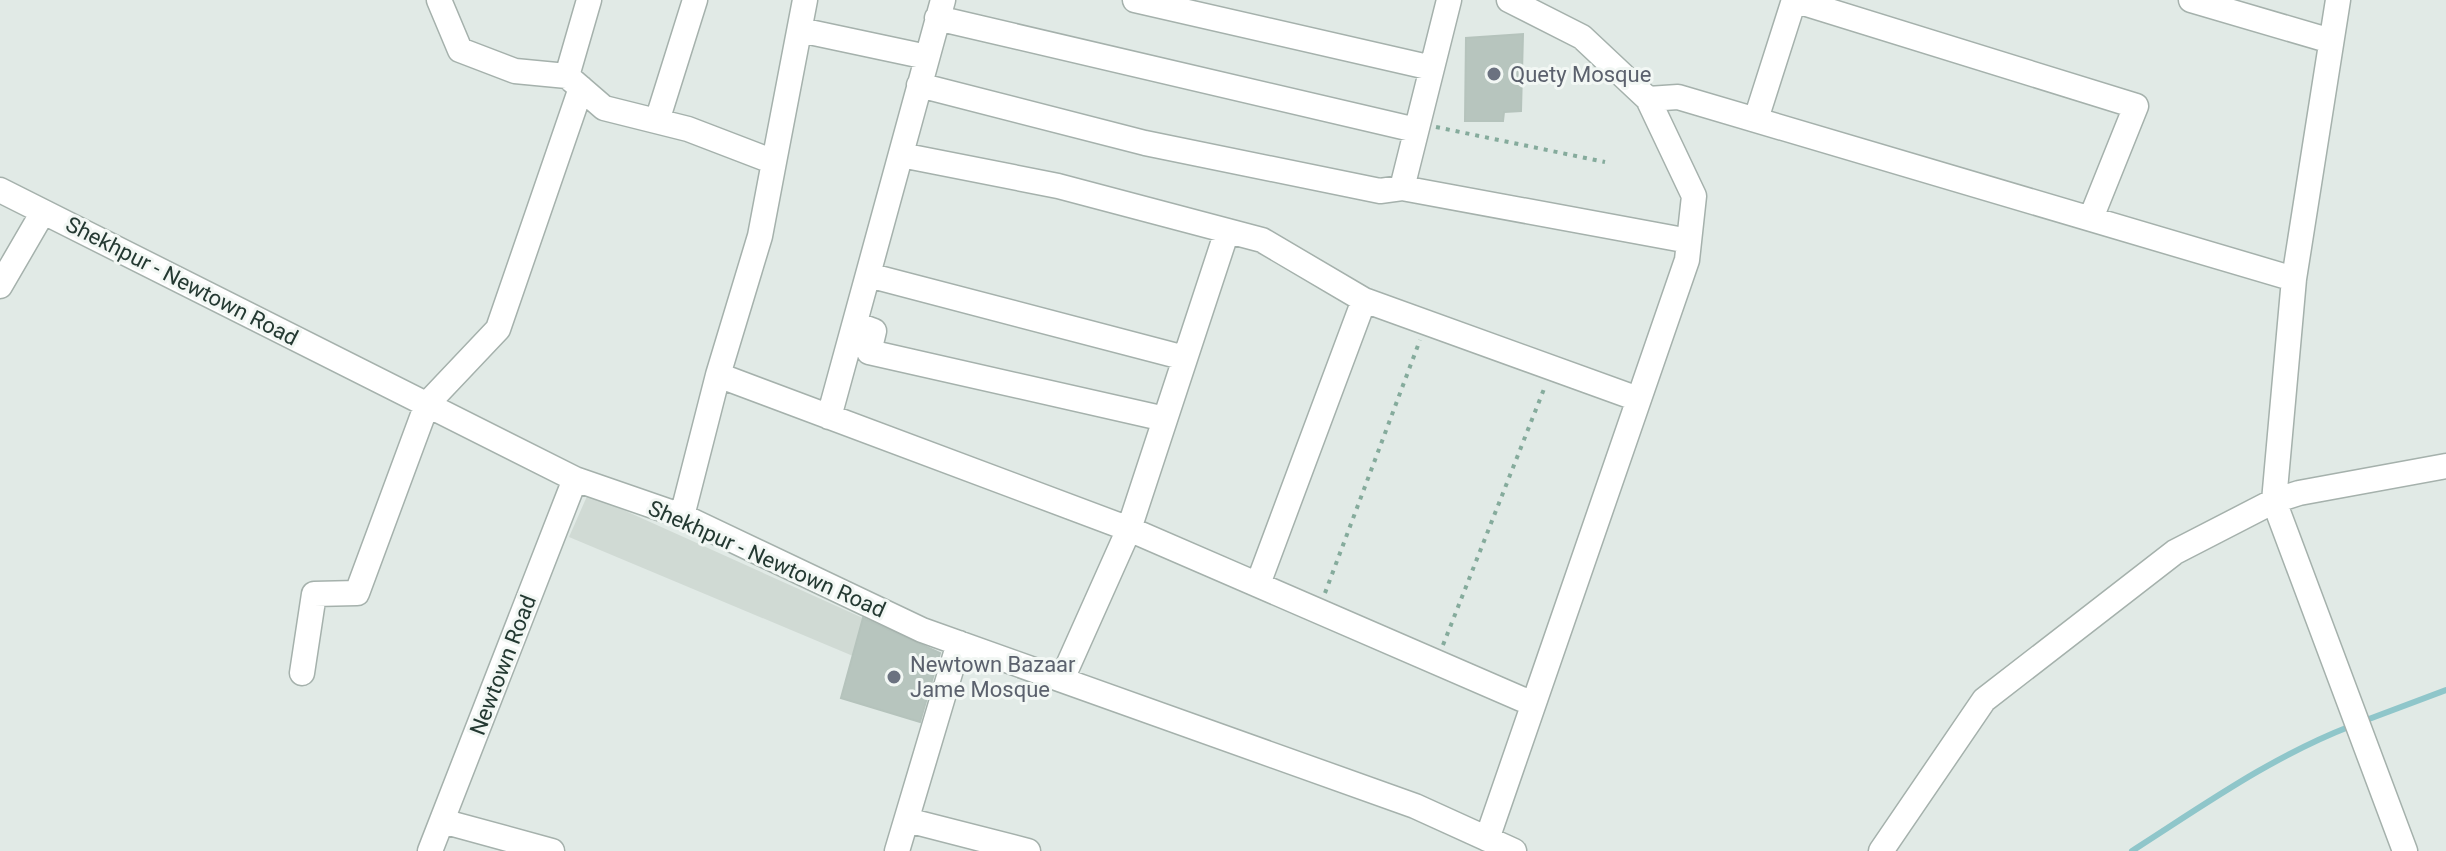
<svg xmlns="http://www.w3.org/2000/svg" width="2446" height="851" font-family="Roboto,sans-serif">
<rect width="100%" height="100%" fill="#e1eae6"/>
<path fill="#d0dad4" d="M588 494 863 618 853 656 569 537Z"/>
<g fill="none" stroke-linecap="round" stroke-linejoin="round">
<path stroke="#8fc6ca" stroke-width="6" d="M2361 722 2446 690
M2132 851C2204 805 2271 757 2351 726"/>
</g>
<path fill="#b7c5be" stroke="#b5c3bc" stroke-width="2" d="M1523 34 1521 111 1504 112 1503 121H1465L1466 38Z
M863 618 940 653 920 722 841 698Z"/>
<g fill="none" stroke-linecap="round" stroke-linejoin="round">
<g stroke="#a5b1ac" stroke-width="27">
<path id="minor" d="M439 0 460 50 515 71 567 76
M589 0 567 76 604 108 688 129 774 162 760 236 718 375
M1135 0 1432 68
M1449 0 1402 188 1689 241
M1509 0 1582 37 1648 99
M1794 0 2136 106 2091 218
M2191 0 2331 41
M2338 0 2294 279 2274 501 2405 851
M937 18 1416 130
M800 30 927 57
M919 85 1145 143 1380 191 1402 188
M1756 119 1794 0
M657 121 695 0
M901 155 1058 186 1262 240 1364 300 1638 399
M774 162 805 0
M0 190 575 479 682 516 922 630 1415 806 1514 851
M868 275 1185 358
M0 286 43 212
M855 324 874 331 869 352 1165 419
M829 417 943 0
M682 516 718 375 1129 529 1227 231
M1258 584 1364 300
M302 673 314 594 357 593 427 404 498 329 581 88
M1062 679 1129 529 1533 704
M907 820 1028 851
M442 821 552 851
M1487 839 1687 260 1694 196 1648 99 1678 97 2294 279
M430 851 575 479
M897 851 959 643
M1881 851 1984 700 2175 552 2274 501 2299 493 2446 466"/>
</g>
<path stroke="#85ab9c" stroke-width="4" stroke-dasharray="4 6" stroke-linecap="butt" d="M1436 127 1605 162
M1325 593 1420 340
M1443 645 1544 389"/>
<use href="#minor" stroke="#fff" stroke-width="24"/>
</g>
<g fill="#6b7280" stroke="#f2f7f4" stroke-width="3">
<circle cx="1494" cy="74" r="8"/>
<circle cx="894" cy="677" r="8"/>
</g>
<g text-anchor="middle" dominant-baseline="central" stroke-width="6" stroke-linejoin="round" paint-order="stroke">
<g font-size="22" fill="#5b616d" stroke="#f2f7f4" text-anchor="start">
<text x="1510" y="74">Quety Mosque</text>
<text x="910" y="664">Newtown Bazaar<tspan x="910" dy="25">Jame Mosque</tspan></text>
</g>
<g font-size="22" fill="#243932" stroke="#f2f7f4">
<text transform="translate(182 281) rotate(27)">Shekhpur - Newtown Road</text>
<text transform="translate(767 559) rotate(24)">Shekhpur - Newtown Road</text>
<text transform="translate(503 665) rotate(-69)">Newtown Road</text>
</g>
</g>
</svg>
